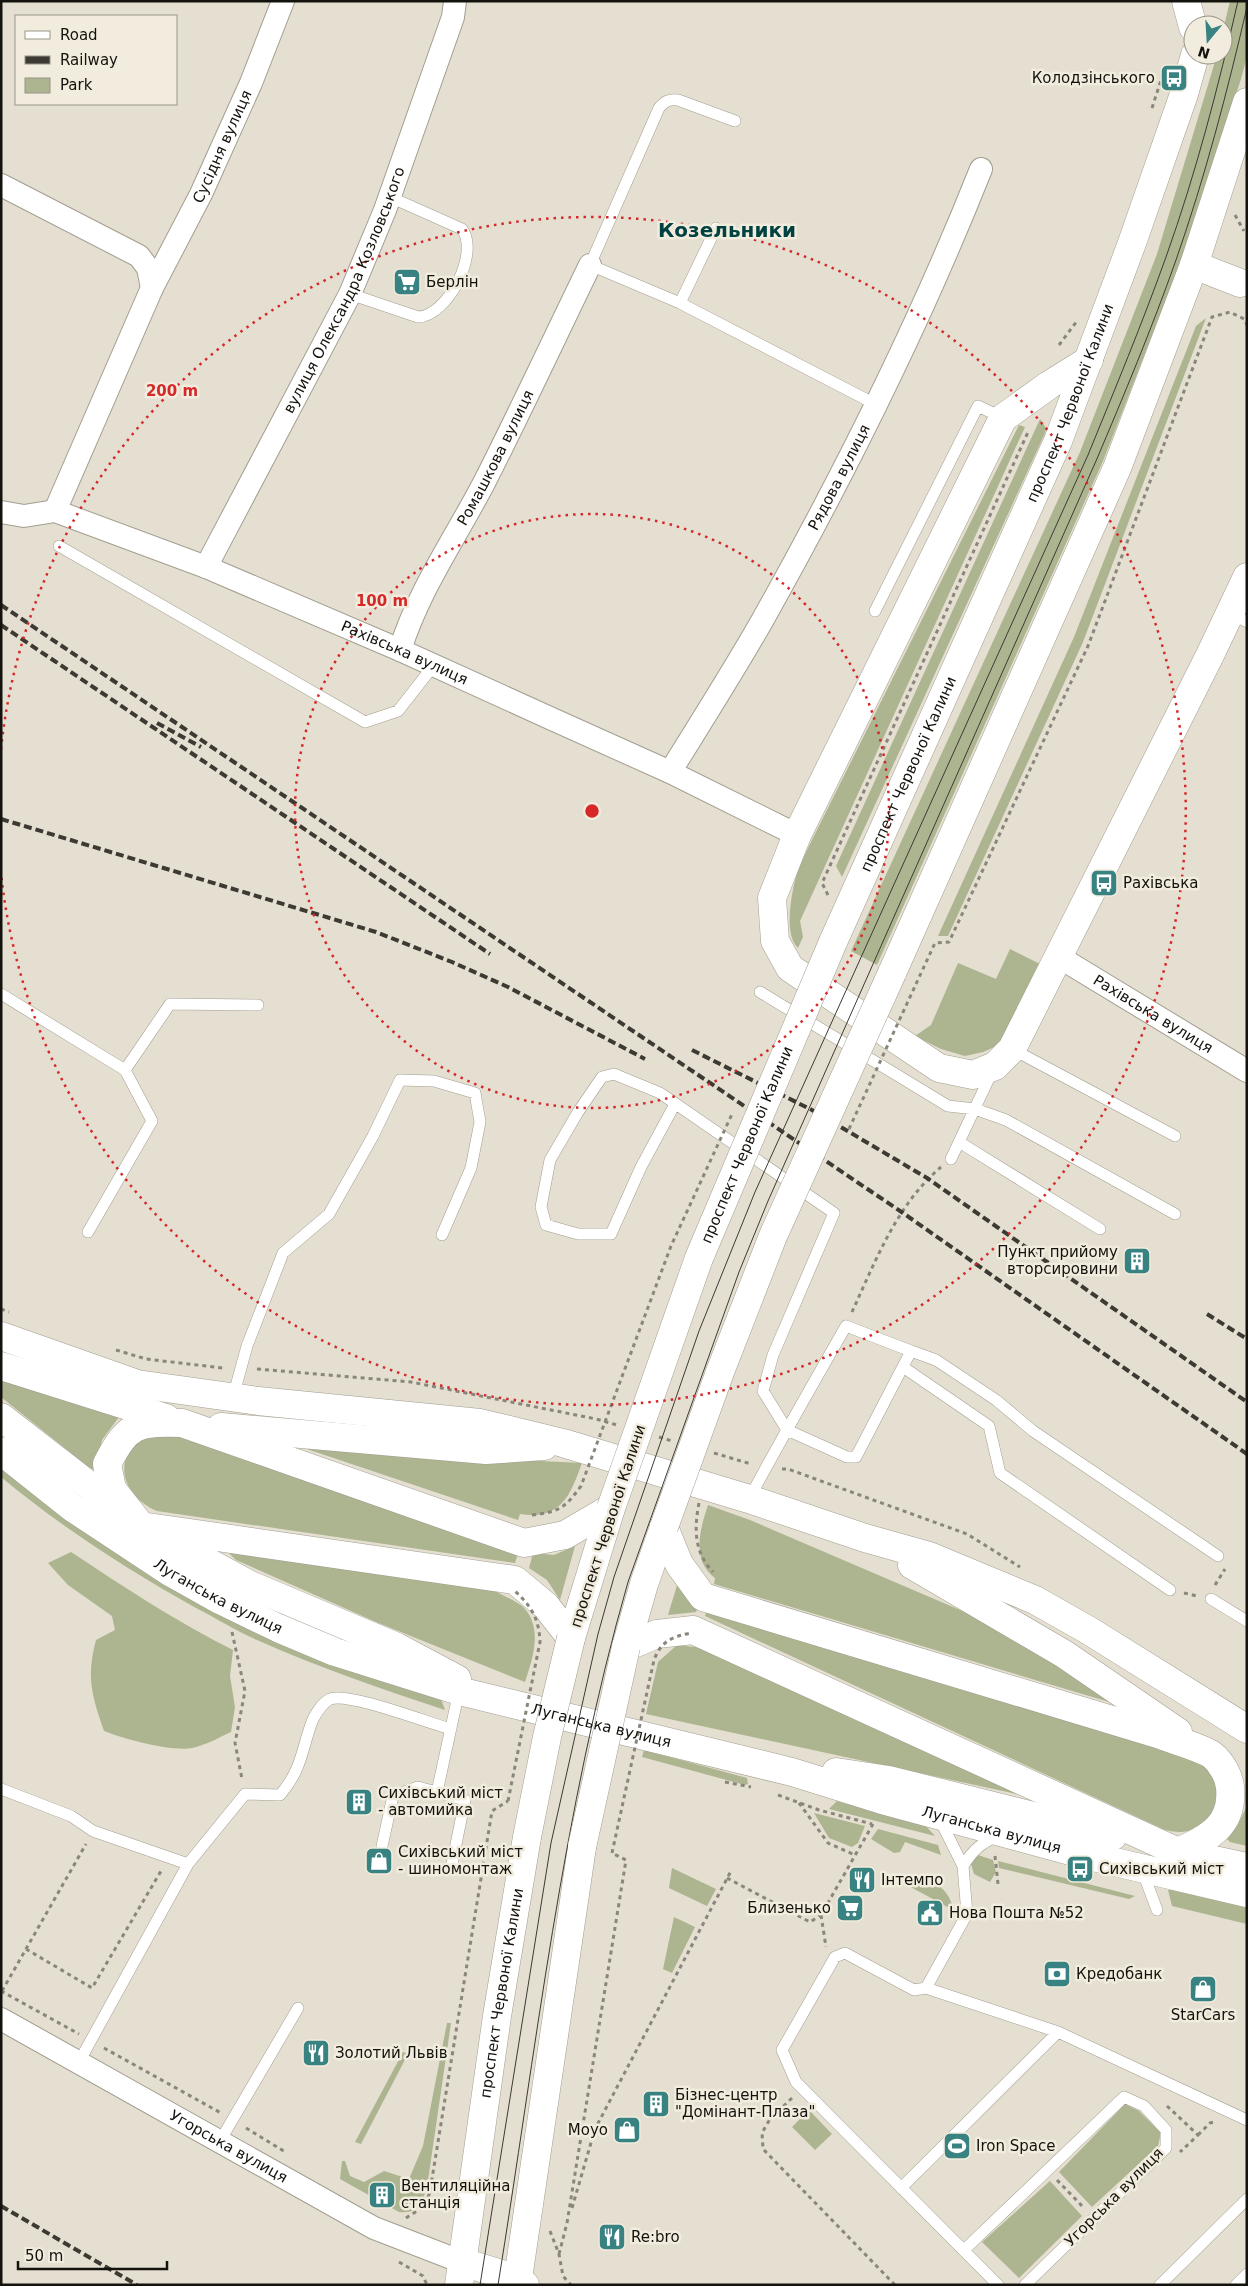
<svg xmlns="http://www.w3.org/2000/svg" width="1248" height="2286" font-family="'DejaVu Sans',sans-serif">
<rect width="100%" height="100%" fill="#e4dfd0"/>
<path fill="#adb490" d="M1230 1H1247V56L1241 79 1181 261 1103 461 877 965 851 951 1080 452 1157 254 1217 55H1223V30Z
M1206 318 1083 642 948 936H938L1074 637 1196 326Z
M1040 419 1046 428 1045 433 842 877 836 866Z
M1019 425 1025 427 800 921 803 937 798 948C782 932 793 888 798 868Z
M1010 949 1040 964 999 1045 983 1052 965 1056 941 1049 915 1036 931 1025 958 963 996 979Z
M1 1378 119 1417 102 1440 96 1468 91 1469 1 1397Z
M162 1430 519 1550 515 1563 157 1511C128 1499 111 1467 137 1442 143 1436 154 1433 162 1430Z
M292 1444 475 1458 582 1463C570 1496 561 1520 520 1514L518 1520Z
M1 1466 21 1481 441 1699 445 1710C381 1689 318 1667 257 1640 236 1631 216 1618 196 1608 128 1570 61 1527 1 1477Z
M708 1505 750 1520 974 1616 1051 1658 1116 1704 714 1584 715 1578C691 1560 700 1529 708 1505Z
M575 1546 560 1600 547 1580 529 1568 533 1553 554 1555Z
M227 1551 500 1584 497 1592C505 1597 519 1602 525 1609 543 1630 532 1660 525 1682L376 1622 236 1560Z
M71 1552C124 1587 177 1622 233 1650L230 1676 235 1707 231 1732C218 1738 206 1745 192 1748 172 1752 124 1739 104 1731 92 1696 86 1678 96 1640L115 1630 112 1616 68 1585 48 1563Z
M678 1582 699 1603 696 1612 668 1615Z
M708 1608 1197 1754 1221 1783 1212 1819C1193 1830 1187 1835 1165 1830L705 1616Z
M697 1640 1026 1796 646 1714 658 1662 677 1645 694 1647Z
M644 1750 747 1778 748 1784 745 1785 642 1757Z
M837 1801 925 1825 935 1836 829 1809Z
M1247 1806V1846L1230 1842 1227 1839 1237 1826Z
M814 1813 865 1826 858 1843 852 1847 829 1838Z
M878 1829 938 1845 941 1855 905 1842 900 1852 894 1853 871 1839Z
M978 1855 993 1860 996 1872 990 1882 974 1874 971 1864 972 1859Z
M998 1861 1135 1896 1129 1899 999 1868Z
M672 1868 716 1889 707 1906 669 1888Z
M918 1874C934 1880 951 1891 953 1910L907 1885 913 1875Z
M1168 1890H1179L1247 1905V1924L1172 1906Z
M674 1917 695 1927 672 1973 663 1969Z
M447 2023H451L427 2187C422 2203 418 2214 399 2212L340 2179 342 2161H345L350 2176 364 2182 384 2171 409 2179 423 2146Z
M403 2052 408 2054 361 2144 355 2142Z
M1125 2104 1139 2111 1161 2133 1158 2146 1092 2207 1059 2172Z
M809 2110 832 2134 815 2150 792 2127Z
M1050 2181 1082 2216 1019 2278 982 2242Z"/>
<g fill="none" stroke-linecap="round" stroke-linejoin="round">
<g stroke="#a29e90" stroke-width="12">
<path id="lane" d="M735 121 678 100C669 99 665 101 659 108L590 265 680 303 877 405
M350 294 418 317C448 316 480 253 462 229L390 197
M680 303 716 228
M59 546 365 722 398 711 434 665
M875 611 978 406 1003 418
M1230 613 1247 622
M760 992 948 1106 975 1109 1006 1120 1175 1214
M1 994 125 1070 152 1121 88 1232
M1012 1049 1175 1136
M125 1070 170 1004 258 1005
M675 1104 641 1167 611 1234H578L546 1225 541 1207 550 1160 578 1112 602 1077 614 1074 660 1093 834 1213 773 1355 763 1391 787 1430 847 1457H856L911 1351 846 1326C813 1384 780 1441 749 1499
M959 1142 1100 1229
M951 1159 992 1072
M911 1351 936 1360 996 1400 1033 1431 1218 1556
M903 1367 989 1426 1000 1473 1170 1590
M233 1397 247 1346 283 1253 329 1214 373 1136 400 1080 434 1081 475 1093 480 1122 471 1168 442 1235
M1211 1599 1247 1621
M1 1789 71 1816 93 1831 188 1864
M437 1792 459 1691
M939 1818 963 1866 967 1914 926 1988 914 1990 845 1953 835 1957 782 2050 796 2082 998 2285
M382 1846 393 1796 418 1787 465 1800 452 1864
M963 1866C973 1850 981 1843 998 1836
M1142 1870 1157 1910
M926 1988 1058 2032 1247 2120
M79 2062 188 1864 245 1794 280 1795C303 1768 301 1750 313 1719 317 1712 322 1703 330 1699 349 1692 428 1723 451 1729
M220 2141 298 2008
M901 2188 1058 2032
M964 2250 1124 2097 1144 2106 1166 2130V2148L1025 2285
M1160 2285 1247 2199
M1236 2285 1247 2274"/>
</g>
<g stroke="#a29e90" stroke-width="24">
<g id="street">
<path d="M1 185 139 256 148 268 152 288"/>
<path id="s1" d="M55 511 152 288 201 194 251 83 283 1"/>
<path id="s2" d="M1 512 24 516 55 511 206 567 400 650 552 719 670 772 797 835"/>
<path id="s3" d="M206 567 350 294 385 210 453 17 455 1"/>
<path id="s4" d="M400 650C419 589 456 537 485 481 521 410 555 337 590 265"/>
<path id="s5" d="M670 772C701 722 733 672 762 621 844 475 919 325 981 169"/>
<path id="s6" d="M1059 957 1247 1071"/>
<path id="s7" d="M1 2019 374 2228 462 2262"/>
</g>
</g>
<g stroke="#a29e90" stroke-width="29">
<g id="secondary">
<path d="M1186 1 1193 27"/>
<path d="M1194 265 1240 283"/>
<path d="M1089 360 1049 385 1003 418 797 835 772 898 775 941 790 968 939 1068 973 1075 995 1066 1012 1049 1210 655 1247 577"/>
<path id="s8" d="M833 942 1058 441 1132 243 1184 94 1195 55"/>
<path d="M892 973 1117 468 1194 265 1247 102"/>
<path d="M1 1336 137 1384 258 1401 480 1423 563 1443 749 1499 865 1538 929 1556 1035 1600 1088 1630 1247 1729"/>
<path d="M1 1366 166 1418"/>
<path d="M1 1417 121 1510"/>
<path d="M221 1427 486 1450 544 1446"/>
<path id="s9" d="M1 1451 73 1508 170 1572 220 1600 278 1628 335 1652 459 1691 792 1772 882 1800 1085 1855 1247 1893"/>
<path d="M158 1535 250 1585 397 1647 457 1679"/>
<path d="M912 1565 1064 1654 1178 1732"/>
<path d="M571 1638 546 1606 515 1580 141 1526 112 1489 107 1464C128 1423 137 1422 182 1423L524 1543 565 1535 611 1508"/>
<path d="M571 1638 611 1508"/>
<path d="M626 1647 657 1634 693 1630 1178 1852C1208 1838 1234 1826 1230 1787 1229 1776 1221 1762 1212 1755 1203 1748 1170 1739 1158 1734L703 1597 679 1564 664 1527"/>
<path d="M626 1647 644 1584 664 1527"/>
<path d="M836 1772 889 1780 1113 1836"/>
<path d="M1172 1851 1247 1867"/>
<path d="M462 2262 518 2279 525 2285"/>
<path id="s10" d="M459 2285 497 2016 527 1837"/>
<path d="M517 2285 582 1847"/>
</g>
</g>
<path stroke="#8a867c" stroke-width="3" stroke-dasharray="4 4" stroke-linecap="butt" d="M1152 108 1163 74
M1235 215 1244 231
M1059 345 1077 321
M828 895 822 883 1029 430
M916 984 935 943 949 942 1088 646 1212 317 1230 312 1244 319 1247 325
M1 1309 9 1312
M852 1312C875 1262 897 1204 941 1167
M116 1350 146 1359 223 1368
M257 1369 411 1382 596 1419 617 1425
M659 1437 672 1441
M714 1453 751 1464
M782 1469H788L967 1534 1020 1567
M1215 1585 1225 1569
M1184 1593 1197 1596
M232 1632 245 1691 235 1743 242 1779
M725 1782 751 1787
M778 1795 819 1810 872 1824
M799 1803 828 1843 855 1855
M995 1856 998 1884
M727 1878 810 1922 821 1915 873 1824
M821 1915 826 1947
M26 1949 92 1988 161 1871
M1 1991 79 2034
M2 1991 86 1844
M104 2048 221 2113
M792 2098 770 2119 762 2133 763 2149 895 2285
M1167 2106 1198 2135 1180 2152
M246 2128 287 2153
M1198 2135 1210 2123 1214 2122
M1057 2180 1084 2208
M430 2190 449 2181
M572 2208 595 2129 731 1871
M406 2218 426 2205 430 2191 492 1811 508 1801
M550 2231 559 2254 563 2276 571 2285
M559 2254 567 2223 626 1860 612 1853
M399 2262 423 2276 427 2285"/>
<use href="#lane" stroke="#fff" stroke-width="11"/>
<use href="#street" stroke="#fff" stroke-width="22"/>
<use href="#secondary" stroke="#fff" stroke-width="28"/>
<path stroke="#3c3a33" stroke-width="1" d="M480 2285 551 1843 598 1634 614 1577 699 1331 755 1192 1088 455C1115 389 1142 324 1166 257 1196 173 1218 88 1238 1
M498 2285C536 2050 562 1812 628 1582L739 1272 768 1201 1096 461C1124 395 1152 328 1176 260 1205 177 1227 93 1247 7"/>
<path stroke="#3c3a33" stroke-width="4" stroke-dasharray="8 4" stroke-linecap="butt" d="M1 605 903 1213 1247 1454
M1 625 490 954
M157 723 201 747
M1 819 376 932 452 962 508 987 645 1059
M692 1050 812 1110 927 1178 1247 1402
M1207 1314 1247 1339
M1 2206 137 2285"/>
<g stroke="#a29e90" stroke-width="29" stroke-linecap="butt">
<g id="secondary-bridge">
<path id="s11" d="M611 1508 699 1258 833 942"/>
<path d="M664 1527 720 1372 773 1236 892 973"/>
<path d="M527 1837 547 1737 571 1638"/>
<path d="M582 1847 626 1647"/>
</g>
</g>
<path stroke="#8a867c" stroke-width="3" stroke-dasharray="4 4" stroke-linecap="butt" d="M849 1129 916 984
M699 1503C694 1529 694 1552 713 1572
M532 1515C559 1512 565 1508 581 1486L671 1246 732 1114
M508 1801 540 1642C539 1619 532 1607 515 1591
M612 1853 654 1660C661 1641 673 1636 692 1633"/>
<use href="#secondary-bridge" stroke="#fff" stroke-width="28"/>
</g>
<g fill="none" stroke="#d62828" stroke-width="2.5" stroke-dasharray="2.5 5">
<circle cx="592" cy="811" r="297"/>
<path d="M1 749A594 594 0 1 1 1 873"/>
</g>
<defs>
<g id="bus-square" transform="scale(1.4375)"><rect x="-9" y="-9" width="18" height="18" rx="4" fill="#398282" stroke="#f1ecdd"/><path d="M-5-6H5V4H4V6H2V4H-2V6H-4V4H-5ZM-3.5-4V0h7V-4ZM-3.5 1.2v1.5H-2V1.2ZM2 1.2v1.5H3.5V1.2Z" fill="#fff"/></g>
<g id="supermarket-square" transform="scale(1.4375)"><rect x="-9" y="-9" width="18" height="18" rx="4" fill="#398282" stroke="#f1ecdd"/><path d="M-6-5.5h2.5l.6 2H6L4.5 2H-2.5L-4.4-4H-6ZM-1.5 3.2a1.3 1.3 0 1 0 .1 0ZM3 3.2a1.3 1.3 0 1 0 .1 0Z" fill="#fff"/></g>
<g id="building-square" transform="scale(1.4375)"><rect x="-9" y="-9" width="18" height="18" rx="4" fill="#398282" stroke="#f1ecdd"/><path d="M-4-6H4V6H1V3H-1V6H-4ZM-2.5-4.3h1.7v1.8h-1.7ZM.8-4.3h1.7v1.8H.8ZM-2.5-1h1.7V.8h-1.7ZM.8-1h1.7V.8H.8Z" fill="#fff"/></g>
<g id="shop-square" transform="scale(1.4375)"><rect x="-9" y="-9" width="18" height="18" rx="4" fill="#398282" stroke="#f1ecdd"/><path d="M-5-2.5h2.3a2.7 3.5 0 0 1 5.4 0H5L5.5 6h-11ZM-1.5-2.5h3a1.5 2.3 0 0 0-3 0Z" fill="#fff"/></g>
<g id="restaurant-square" transform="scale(1.4375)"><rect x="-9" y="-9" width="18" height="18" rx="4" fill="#398282" stroke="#f1ecdd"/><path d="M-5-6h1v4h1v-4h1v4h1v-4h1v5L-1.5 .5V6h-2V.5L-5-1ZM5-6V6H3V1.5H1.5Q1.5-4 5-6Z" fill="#fff"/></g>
<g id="civic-square" transform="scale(1.4375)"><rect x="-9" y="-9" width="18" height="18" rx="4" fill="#398282" stroke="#f1ecdd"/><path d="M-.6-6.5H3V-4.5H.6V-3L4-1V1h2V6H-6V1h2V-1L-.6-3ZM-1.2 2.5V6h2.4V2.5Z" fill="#fff"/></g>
<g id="bank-square" transform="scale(1.4375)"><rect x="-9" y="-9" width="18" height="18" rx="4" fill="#398282" stroke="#f1ecdd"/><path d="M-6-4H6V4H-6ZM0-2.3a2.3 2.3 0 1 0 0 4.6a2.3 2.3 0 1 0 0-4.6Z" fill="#fff"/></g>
<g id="stadium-square" transform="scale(1.4375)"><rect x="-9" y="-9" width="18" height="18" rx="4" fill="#398282" stroke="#f1ecdd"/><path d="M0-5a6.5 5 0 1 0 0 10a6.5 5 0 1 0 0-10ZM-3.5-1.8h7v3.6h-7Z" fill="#fff"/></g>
</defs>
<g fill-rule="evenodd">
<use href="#bus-square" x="1174" y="78"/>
<use href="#supermarket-square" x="407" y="282"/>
<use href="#bus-square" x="1104" y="883"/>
<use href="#building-square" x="1137" y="1261"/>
<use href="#building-square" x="359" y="1802"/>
<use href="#shop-square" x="379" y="1861"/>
<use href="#bus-square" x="1080" y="1869"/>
<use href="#restaurant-square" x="862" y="1880"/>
<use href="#supermarket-square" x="850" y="1908"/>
<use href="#civic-square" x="930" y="1913"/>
<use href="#bank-square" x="1057" y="1974"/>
<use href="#shop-square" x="1203" y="1989"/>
<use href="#restaurant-square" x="316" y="2053"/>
<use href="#building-square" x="656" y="2104"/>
<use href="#shop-square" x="627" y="2130"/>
<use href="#stadium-square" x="957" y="2146"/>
<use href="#building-square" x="382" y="2195"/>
<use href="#restaurant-square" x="612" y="2237"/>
</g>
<g text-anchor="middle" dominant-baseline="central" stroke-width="5" stroke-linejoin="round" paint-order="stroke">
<g font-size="15" fill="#13120d" stroke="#f1ecdd" text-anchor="start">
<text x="1155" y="78" text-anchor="end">Колодзінського</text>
<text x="426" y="282">Берлін</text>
<text x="1123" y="883">Рахівська</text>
<text x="1118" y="1252" text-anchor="end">Пункт прийому<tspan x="1118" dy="17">вторсировини</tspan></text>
<text x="378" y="1793">Сихівський міст<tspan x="378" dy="17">- автомийка</tspan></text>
<text x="398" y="1852">Сихівський міст<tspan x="398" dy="17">- шиномонтаж</tspan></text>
<text x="1099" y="1869">Сихівський міст</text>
<text x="881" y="1880">Інтемпо</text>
<text x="831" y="1908" text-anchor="end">Близенько</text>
<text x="949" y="1913">Нова Пошта №52</text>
<text x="1076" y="1974">Кредобанк</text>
<text x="1203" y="2015" text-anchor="middle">StarCars</text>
<text x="335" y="2053">Золотий Львів</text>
<text x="675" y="2095">Бізнес-центр<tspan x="675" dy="17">"Домінант-Плаза"</tspan></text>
<text x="608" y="2130" text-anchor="end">Moyo</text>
<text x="976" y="2146">Iron Space</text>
<text x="401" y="2186">Вентиляційна<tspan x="401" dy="17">станція</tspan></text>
<text x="631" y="2237">Re:bro</text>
</g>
<g font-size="15" fill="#13120d" stroke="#f1ecdd">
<text stroke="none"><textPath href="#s1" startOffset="401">Сусідня вулиця</textPath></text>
<text stroke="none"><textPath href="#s3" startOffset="310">вулиця Олександра Козловського</textPath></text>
<text stroke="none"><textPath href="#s8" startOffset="589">проспект Червоної Калини</textPath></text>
<text stroke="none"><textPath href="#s4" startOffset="215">Ромашкова вулиця</textPath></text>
<text stroke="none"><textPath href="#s5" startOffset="340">Рядова вулиця</textPath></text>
<text stroke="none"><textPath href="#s2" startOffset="432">Рахівська вулиця</textPath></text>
<text stroke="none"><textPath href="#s8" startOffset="184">проспект Червоної Калини</textPath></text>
<text stroke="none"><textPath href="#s6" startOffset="110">Рахівська вулиця</textPath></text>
<text stroke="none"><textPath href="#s11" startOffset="388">проспект Червоної Калини</textPath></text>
<text transform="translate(608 1526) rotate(-72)">проспект Червоної Калини</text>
<text stroke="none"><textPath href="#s9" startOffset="262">Луганська вулиця</textPath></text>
<text stroke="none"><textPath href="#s9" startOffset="668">Луганська вулиця</textPath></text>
<text stroke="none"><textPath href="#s9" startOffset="1072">Луганська вулиця</textPath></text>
<text stroke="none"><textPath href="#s10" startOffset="295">проспект Червоної Калини</textPath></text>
<text stroke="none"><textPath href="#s7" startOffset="261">Угорська вулиця</textPath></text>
<text transform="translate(1114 2197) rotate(-45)">Угорська вулиця</text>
</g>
<g font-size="20" font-weight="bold" fill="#004242" stroke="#f1ecdd">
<text x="727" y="230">Козельники</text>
</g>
</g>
<circle cx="592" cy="811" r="8" fill="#d62828" stroke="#f1ecdd" stroke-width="2.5"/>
<g font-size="15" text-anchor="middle" font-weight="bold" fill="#d62828" stroke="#f1ecdd" stroke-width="5" stroke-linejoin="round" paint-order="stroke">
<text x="172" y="396">200 m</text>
<text x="382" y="606">100 m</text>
</g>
<rect width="1248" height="2286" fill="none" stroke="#13120d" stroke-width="5"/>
<rect x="15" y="15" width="162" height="90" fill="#f1ecdd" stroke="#98958a"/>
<rect x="25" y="31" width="25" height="8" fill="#ffffff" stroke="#98958a"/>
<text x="60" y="40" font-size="15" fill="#13120d">Road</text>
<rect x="25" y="56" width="25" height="8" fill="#3c3a33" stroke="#98958a"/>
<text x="60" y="65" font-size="15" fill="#13120d">Railway</text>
<rect x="25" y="78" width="25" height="15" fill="#adb490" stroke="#98958a"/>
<text x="60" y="90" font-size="15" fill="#13120d">Park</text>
<g transform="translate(1208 40) rotate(198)"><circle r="24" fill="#f1ecdd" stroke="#98958a"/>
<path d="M0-4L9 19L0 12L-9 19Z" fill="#398282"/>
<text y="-8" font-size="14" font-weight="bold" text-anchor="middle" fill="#13120d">N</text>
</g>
<path d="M18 2261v8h149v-8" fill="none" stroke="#13120d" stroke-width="2.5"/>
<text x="25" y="2261" font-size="15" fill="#13120d" stroke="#f1ecdd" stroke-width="4" paint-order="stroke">50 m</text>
</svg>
